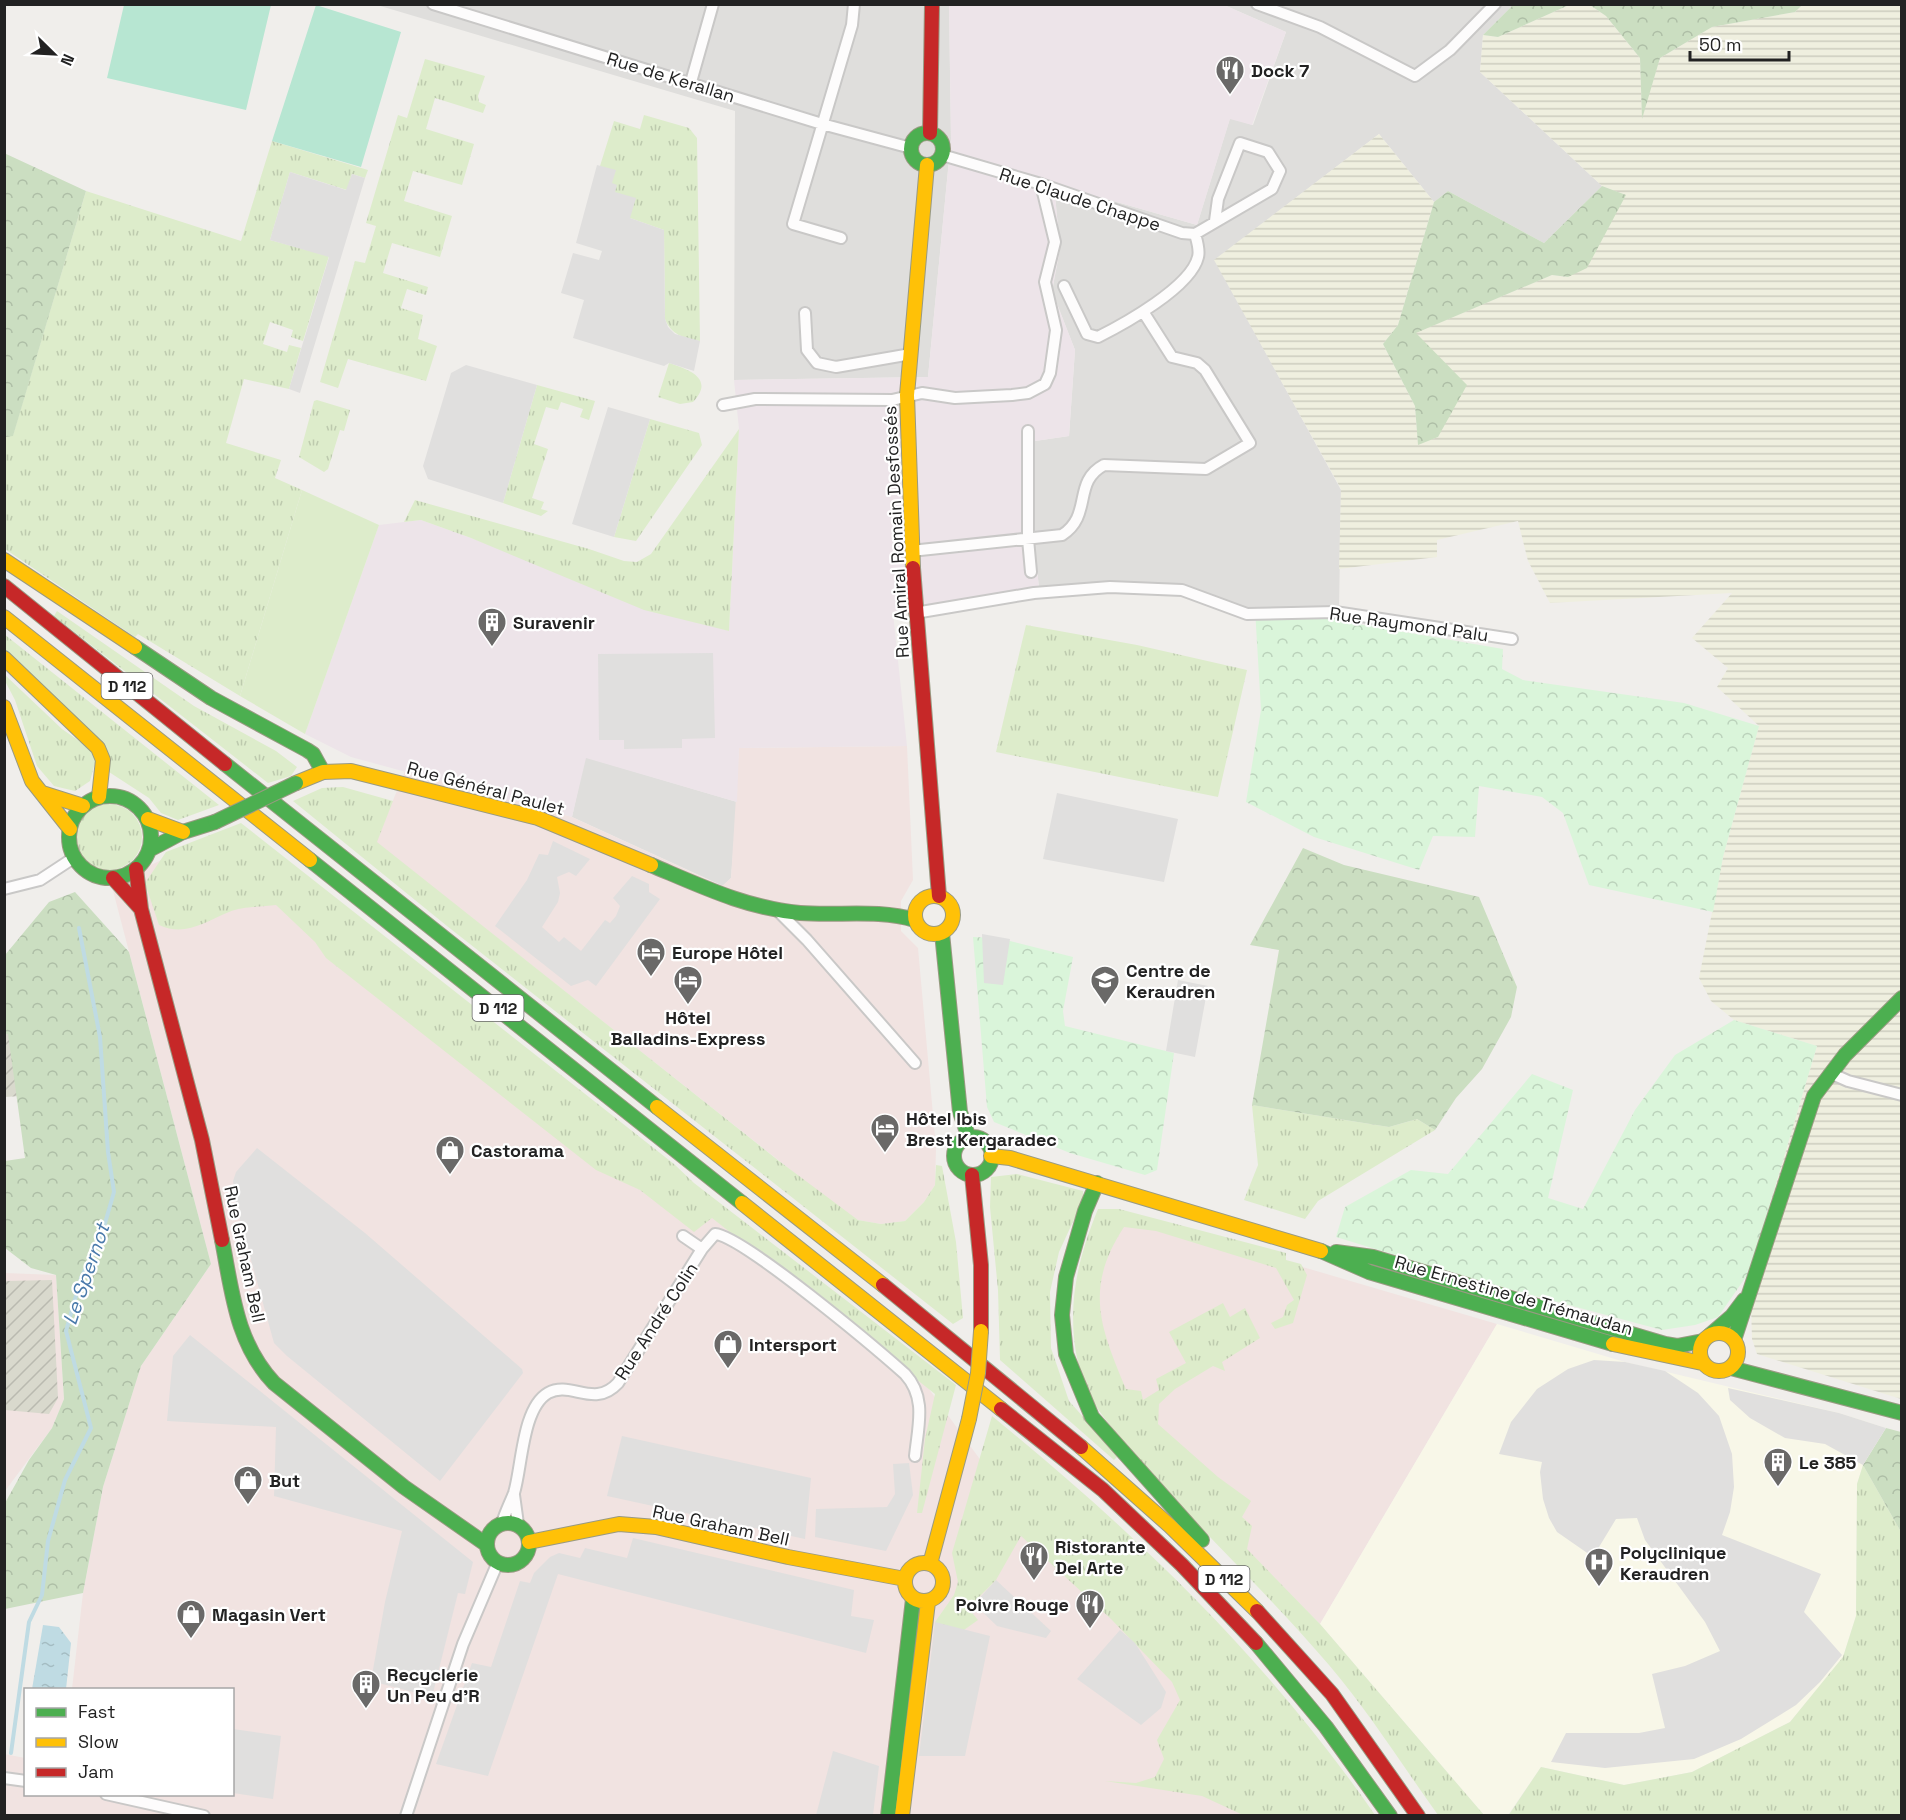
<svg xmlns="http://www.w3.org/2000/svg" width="1906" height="1820" font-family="'Space Grotesk',sans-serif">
<defs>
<pattern id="construction-furrows" width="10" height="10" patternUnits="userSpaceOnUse" patternTransform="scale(1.5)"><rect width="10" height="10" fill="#d9d9cd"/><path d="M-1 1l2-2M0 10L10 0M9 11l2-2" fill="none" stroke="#babab0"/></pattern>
<pattern id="farmland-rules" width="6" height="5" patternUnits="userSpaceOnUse" patternTransform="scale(1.5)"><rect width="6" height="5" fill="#efefdf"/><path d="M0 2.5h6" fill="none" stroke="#cdcdbf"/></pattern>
<pattern id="grass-tufts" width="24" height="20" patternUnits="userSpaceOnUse" patternTransform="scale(1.5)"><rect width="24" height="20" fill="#ddeccb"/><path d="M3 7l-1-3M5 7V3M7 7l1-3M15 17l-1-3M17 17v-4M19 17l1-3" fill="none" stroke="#bdcaae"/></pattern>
<pattern id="forest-crowns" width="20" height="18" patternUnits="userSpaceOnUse" patternTransform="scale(1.5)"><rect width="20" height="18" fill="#cbdec1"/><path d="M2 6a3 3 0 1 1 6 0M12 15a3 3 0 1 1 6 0" fill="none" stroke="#aebea6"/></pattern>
<pattern id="park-crowns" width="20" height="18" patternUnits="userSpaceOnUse" patternTransform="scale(1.5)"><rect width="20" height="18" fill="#daf5da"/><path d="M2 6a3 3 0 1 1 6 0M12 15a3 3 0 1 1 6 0" fill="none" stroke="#bbd2bb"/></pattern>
<pattern id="water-ripples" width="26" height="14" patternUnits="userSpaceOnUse" patternTransform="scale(1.5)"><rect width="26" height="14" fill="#bfdbe3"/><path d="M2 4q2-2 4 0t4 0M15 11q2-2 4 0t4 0" fill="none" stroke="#a4bcc2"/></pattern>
</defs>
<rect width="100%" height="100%" fill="#f0eeeb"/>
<path fill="#dfdedc" d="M377 5H949L951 139 928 377 734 380 735 111Z
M1224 5H1513L1483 35 1480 72 1602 186 1544 243 1448 191 1434 202 1379 134 1215 260 1341 490 1339 610 1245 609 1182 586 1039 588 1033 530 1035 441 1069 436 1075 350 1052 291 1060 249 1054 184 1197 225 1230 118 1253 125 1286 32Z
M585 757 737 802 731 878 723 886 572 817Z"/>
<path fill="#f1e3e1" d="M907 746 913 880 901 901V931L918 948 936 1148 935 1185 924 1202 905 1221 881 1224 858 1220 835 1205 376 842 405 771 572 817 722 886 731 878 739 748Z
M221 833 926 1385 1032 1531 1188 1686 1252 1815H5L4 1754 25 1758 26 1794H232V1690L72 1689 83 1593 103 1487 141 1366 211 1264 111 883Z
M1146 1221 1497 1324 1320 1624 1246 1549 1138 1429 1104 1348 1094 1284 1113 1227Z
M5 1273 56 1275 64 1399 52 1428 5 1491Z"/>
<path fill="#ede4e9" d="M949 5H1224L1286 32 1252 125 1230 119 1197 225 1054 184 1060 249 1052 291 1075 350 1069 436 1035 441 1033 530 1039 588 893 613 907 746 739 748 737 802 586 758 572 817 351 757 305 734 379 525 421 520 729 631 739 429 734 380 928 377 951 139Z"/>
<path fill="#f8f7e8" d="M1497 1324 1625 1362 1839 1413 1886 1428 1863 1465 1857 1484 1856 1616 1843 1657 1790 1722 1692 1772 1624 1785 1541 1767 1508 1815H1484L1320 1624Z"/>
<path fill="url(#construction-furrows)" d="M4 973 21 1096 5 1097H4Z
M52 1280 58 1398 49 1414 5 1410V1281Z"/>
<path fill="url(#farmland-rules)" d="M1569 5H1590L1606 16 1640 58 1642 116 1660 58 1712 27 1795 12 1802 5H1901V1399L1757 1354 1752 1339 1750 1271 1817 1046 1734 1020 1711 1001 1699 978 1723 857 1759 726 1717 687 1728 668 1692 638 1732 593 1550 603 1528 561 1518 521 1437 540V557L1339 569 1341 489 1214 260 1379 134 1434 202 1398 325 1383 344 1415 406 1418 444 1438 437 1415 333 1552 275 1568 277 1625 195 1602 186 1480 72 1483 35 1498 37Z"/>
<path fill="url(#grass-tufts)" d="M425 59 485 76 478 96 479 102 486 105 483 113 435 98 426 129 474 144 462 185 413 171 404 201 452 216 440 257 392 243 383 273 428 287 426 295 407 289 401 308 423 315 418 339 437 346 426 381 348 359 338 388 320 382 355 261 365 263 376 226 366 223 398 115 407 118Z
M644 115 689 128 697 138 700 341C684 338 671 335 665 319L664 230 630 218 600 166 614 121 640 129Z
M272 141 368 170 365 178 352 174 347 190 290 172 270 240 329 256 303 341 291 337 293 330 270 322 263 344 287 352 289 345 301 348 289 389 244 379 226 443 281 460 275 478 302 490 240 696 138 634 135 637 5 549V437L13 435 86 191 241 241Z
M669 363C687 369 716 378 693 402L680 404 658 397Z
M537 385 595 401 589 420 580 417 583 409 561 402 558 410 546 407 534 444 548 449 532 498 544 502 541 509 548 511 541 516 503 503Z
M317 400 350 410 344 431 340 430 328 469 324 472 299 457 314 401Z
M650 419 699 433 702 445 636 541 614 537Z
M739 429 729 631 644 610 471 538 421 520 404 522 415 500 589 549 624 561 637 562 651 554Z
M57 611 194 706 276 751 297 767 291 776 268 783 54 616Z
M1026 625 1137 645 1247 670 1218 797 996 752Z
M4 634 219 805 178 820 161 813 149 798 109 772 5 653Z
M4 674 62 729 89 748 96 759 90 781 75 791 54 786 37 766 15 700 5 681Z
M343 787 393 801 377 842 779 1161 858 1220 881 1224 905 1221 924 1202 935 1185 936 1165 942 1166 956 1242 963 1318 953 1324 447 926 293 801 322 788Z
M76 837a33 33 0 1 1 66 0a33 33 0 1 1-66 0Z
M241 823 674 1164 694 1183 956 1385 922 1513H917L925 1439 935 1394 712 1218 694 1232 640 1190 596 1170 326 958 315 942 276 905C262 907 242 906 229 912 205 922 185 937 159 925L145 883 166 852Z
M1252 1105 1389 1127 1417 1119 1435 1130 1318 1201 1305 1219 1244 1200 1258 1165Z
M1017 1174 1083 1191V1200L1059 1252 1050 1292 1051 1348 1069 1401 1118 1456 1114 1460 1000 1360 998 1290 990 1207 991 1177Z
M1098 1209H1119L1286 1253V1260L1301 1264 1307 1275 1293 1323 1275 1329 1271 1323 1283 1317 1287 1305 1294 1300 1276 1268 1156 1231 1124 1227C1084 1288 1100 1327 1126 1389L1141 1391 1143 1400 1159 1390 1156 1379 1186 1363 1169 1332 1223 1303 1230 1317 1245 1308 1260 1338 1222 1362 1225 1371 1213 1366 1175 1389 1159 1404 1158 1424 1218 1477 1251 1501 1242 1517 1252 1526 1247 1549 1320 1624 1484 1815H1438C1402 1765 1369 1712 1329 1665 1268 1593 1199 1530 1138 1458 1114 1430 1085 1401 1078 1363 1066 1307 1077 1261 1098 1209Z
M992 1416C1139 1536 1267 1659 1375 1815H1243L1202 1796 1105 1781 1136 1783 1155 1777 1164 1759 1157 1740 1180 1700 1172 1682 1111 1619 1021 1536 996 1580 968 1608 978 1620 954 1637 935 1622 954 1595 958 1582 952 1553Z
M1863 1465 1901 1532V1815L1508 1816 1541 1767 1624 1785 1692 1772 1790 1722 1843 1657 1856 1616 1857 1484Z"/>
<path fill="url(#forest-crowns)" d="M1513 5V4L1569 5 1498 37 1483 35Z
M1590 5H1802L1795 12 1712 27 1660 58 1642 119 1640 58 1606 16Z
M4 153 86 191 13 436 5 437Z
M1602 186 1626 195 1587 268 1568 277 1552 275 1416 333 1467 385 1438 437 1418 445 1415 406 1383 344 1398 325 1434 202 1448 191 1544 243Z
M1303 848 1344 865 1479 897 1517 987 1511 1017 1482 1069 1456 1098 1435 1130 1417 1119 1389 1127 1252 1105 1279 950 1250 945Z
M75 892 129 952 211 1264 141 1366 103 1487 83 1593 5 1609V1503L29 1460 52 1428 64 1399 56 1275 31 1268 5 1248V1161L25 1158 8 1034H5V955L49 902Z
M1886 1428 1901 1432V1532L1863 1465Z"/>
<path fill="url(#park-crowns)" d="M1255 609 1339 610 1358 624 1503 649 1502 669 1523 680 1684 703 1759 726 1723 857 1713 912 1589 885 1563 813 1542 797 1479 786 1475 837 1433 836 1419 870 1314 837 1246 802 1261 710Z
M973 937 998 938 1073 957 1063 1011 1065 1026 1174 1053 1157 1170 1145 1175 1070 1153 994 1122 987 1107Z
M1734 1020 1817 1046 1750 1271 1718 1317 1695 1325 1662 1330 1487 1283 1336 1237 1345 1207 1411 1170 1448 1174 1532 1074 1573 1090 1548 1198 1583 1209 1635 1110 1675 1055Z"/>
<path fill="#ddeccb" d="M302 490 379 525 305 734 240 696Z"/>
<path fill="#b7e6d2" d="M124 5H271L246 110 107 78Z
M316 5 401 32 361 167 272 141Z"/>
<path fill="#e0dfde" d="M597 165 616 170 612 183 617 185 615 192 636 198 630 218 664 230 665 319 668 327 675 334 700 341 694 371 669 363 664 366 573 338 584 300 561 293 573 253 599 260 602 251 576 243Z
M290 172 346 190 352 174 365 178 300 393 289 389 329 257 270 240Z
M466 365 537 385 503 503 428 479 423 466 451 373Z
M608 407 650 419 614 537 572 524Z
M713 653 715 738 682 739V748L624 749V740H599L598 654Z
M1057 793 1178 819 1164 882 1043 859Z
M553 841 590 859 576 876 569 872 557 877 560 893 558 902 542 927 559 942 564 937 581 951 605 920 610 923 616 916 620 906 613 898 632 876 649 884V892L660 899 596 986 588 980 571 986 495 926 527 880 539 854 548 855Z
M982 934 1010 939 1003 985 984 983Z
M1178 980 1208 986 1195 1057 1166 1051Z
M257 1148 365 1233 522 1369 523 1373 440 1481 287 1356 274 1343 237 1209 233 1181 236 1172Z
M190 1335 473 1562 465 1594 458 1593 432 1697 371 1681 385 1602 402 1531 274 1496 276 1427 167 1421 173 1356Z
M1594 1360 1625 1362 1665 1371 1698 1393 1719 1416 1732 1454 1734 1487 1730 1512 1722 1535 1821 1574 1804 1612 1842 1655 1820 1682 1796 1705 1741 1739 1694 1759 1605 1768 1551 1762 1566 1733H1639L1665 1728 1652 1674 1685 1666 1720 1651 1705 1622 1645 1540 1637 1518 1616 1519 1593 1557 1557 1532 1549 1518 1543 1499 1540 1472 1542 1462 1499 1454 1511 1422 1537 1389 1568 1369Z
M1728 1388 1839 1413 1886 1428 1863 1465 1825 1444 1785 1438 1750 1418 1730 1400Z
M622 1436 811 1478 805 1539 607 1496Z
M909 1463 913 1495 886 1551 815 1537 816 1509 887 1507 895 1494 893 1464Z
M633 1538 854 1590 851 1616 874 1620 866 1653 558 1574 488 1776 436 1764 472 1663 491 1667 520 1581 530 1583 534 1573 550 1557 559 1553 580 1558 585 1548 627 1558Z
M996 1580 1051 1631 1046 1638 997 1626 974 1604Z
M935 1622 990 1636 965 1756H919Z
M1120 1630 1135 1643 1166 1692 1161 1708 1141 1725 1077 1679Z
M233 1729 281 1736 273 1799 233 1793Z
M833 1751 879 1766 873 1815H816Z"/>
<path fill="url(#water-ripples)" d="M43 1625 59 1627 71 1643 66 1689H32Z"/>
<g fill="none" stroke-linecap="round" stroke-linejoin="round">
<path stroke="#bfdbe3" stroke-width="4" d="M11 1753 29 1622 42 1595 48 1541 65 1480 91 1428 66 1331 81 1278 101 1237 114 1192 108 1152 100 1037 79 928"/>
<g stroke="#c9c8c7" stroke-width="14">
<path id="street" d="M433 4 822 124 911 148
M1257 4 1320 27 1415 76 1450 50 1495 4
M691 82 713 4
M942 155 1041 184 1182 233 1195 234 1272 189 1280 171 1268 152 1240 143 1218 199 1215 221
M841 238 793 224 852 25 854 4
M1064 286 1087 334 1098 337C1124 324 1191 287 1198 257 1200 250 1197 241 1195 234
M805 313 807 350 817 363 836 367 911 354
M723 405 755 399 892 400 922 393 955 398 1012 395 1028 393 1045 384 1050 373 1056 330 1045 282 1055 242 1041 184
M1028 431V539L1031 572
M911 551 1062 535C1093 515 1072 482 1104 465L1206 469 1250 443 1205 370 1197 363 1172 357 1144 313
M915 613 1034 593 1110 587 1182 590 1247 614 1335 612 1512 639
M4 889 40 880 75 857
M778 911 807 940 915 1063
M1830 1073 1848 1081 1902 1095
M702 1249 715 1234C743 1236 878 1350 905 1374 927 1398 918 1426 915 1456
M514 1495 518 1524
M502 1523C505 1513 510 1503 514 1493 522 1467 522 1408 548 1393 571 1380 594 1409 618 1383L702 1249 683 1236
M4 1778 26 1781
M106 1794 204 1816
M406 1816 463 1644 498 1562"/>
</g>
<g stroke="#999a82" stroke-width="16">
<path id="fast" d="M911 149a16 16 0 1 1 32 0a16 16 0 1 1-32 0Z
M135 647 211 698 307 750 313 754 323 772
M225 764 657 1107
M69 837a41 41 0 1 1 82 0a41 41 0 1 1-82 0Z
M149 850 183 832 215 822
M310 860 742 1203
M651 865C701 886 746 908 800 913 839 916 878 909 915 920
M942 933 960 1112 969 1138
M954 1156a19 19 0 1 1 38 0a19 19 0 1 1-38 0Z
M1097 1183 1085 1211 1066 1277 1062 1315 1066 1354 1092 1417 1202 1540
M222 1240C232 1291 236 1343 274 1383L404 1487 487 1545
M1321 1251 1369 1272 1613 1344
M1336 1252 1373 1257 1665 1344 1677 1346 1703 1341
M1710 1335 1732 1316 1744 1300
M1734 1340 1814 1096 1845 1055 1902 998
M1731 1368 1902 1413
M487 1544a21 21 0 1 1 42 0a21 21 0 1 1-42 0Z
M1256 1643 1326 1727 1390 1816
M888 1816 913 1599"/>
</g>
<g stroke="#999a82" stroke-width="16">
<path id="slow" d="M4 560 135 647
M913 568 907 395 927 165
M4 617 310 860
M4 658 98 748 103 760 99 797
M4 707 32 781 70 829
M296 783 323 772 351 771 538 818 651 865
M42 793 83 806
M148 819 183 832
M915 915a19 19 0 1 1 38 0a19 19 0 1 1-38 0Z
M657 1107 883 1285
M991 1156 1010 1158 1321 1251
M742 1203 1001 1409
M1700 1352a19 19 0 1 1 38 0a19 19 0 1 1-38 0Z
M1613 1344 1702 1363
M1081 1447 1170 1526 1257 1611
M529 1542 619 1524 656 1527 788 1557 905 1579
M905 1582a19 19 0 1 1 38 0a19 19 0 1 1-38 0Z
M930 1564 969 1419
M902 1816 928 1602"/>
</g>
<g stroke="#999a82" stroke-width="16">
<path id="jam" d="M930 133 932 4
M913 568 939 896
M4 586 225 764
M136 869 141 909 202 1140 222 1240
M113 878 141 909
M972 1175 981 1265V1331
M883 1285 1081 1447
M1001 1409 1103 1490 1182 1565 1256 1643
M1257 1611 1332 1694 1418 1816"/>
</g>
<use href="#street" stroke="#fdfcfc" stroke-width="10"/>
<use href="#fast" stroke="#4caf50" stroke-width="14"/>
<use href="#slow" stroke="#ffc107" stroke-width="14"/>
<use href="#jam" stroke="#c62828" stroke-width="14"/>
<g stroke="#999a82" stroke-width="16" stroke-linecap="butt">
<path id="fast-bridge" d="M215 822 296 783"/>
</g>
<g stroke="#999a82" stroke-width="16" stroke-linecap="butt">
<path id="slow-bridge" d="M969 1419 978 1373 981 1331"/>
</g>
<use href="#fast-bridge" stroke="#4caf50" stroke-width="14"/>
<use href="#slow-bridge" stroke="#ffc107" stroke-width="14"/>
</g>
<defs>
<g id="restaurant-pin" transform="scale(1.5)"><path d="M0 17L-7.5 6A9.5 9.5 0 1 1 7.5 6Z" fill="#6a6968" stroke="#fff"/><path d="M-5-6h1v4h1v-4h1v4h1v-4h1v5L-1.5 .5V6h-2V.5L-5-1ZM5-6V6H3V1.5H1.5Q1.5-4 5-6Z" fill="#fff"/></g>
<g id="building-pin" transform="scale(1.5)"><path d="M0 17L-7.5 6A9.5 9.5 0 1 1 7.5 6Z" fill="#6a6968" stroke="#fff"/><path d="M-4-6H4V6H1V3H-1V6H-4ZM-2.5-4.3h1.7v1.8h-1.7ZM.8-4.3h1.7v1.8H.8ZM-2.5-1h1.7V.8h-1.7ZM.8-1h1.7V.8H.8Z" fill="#fff"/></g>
<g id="hotel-pin" transform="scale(1.5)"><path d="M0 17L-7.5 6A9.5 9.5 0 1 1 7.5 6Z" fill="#6a6968" stroke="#fff"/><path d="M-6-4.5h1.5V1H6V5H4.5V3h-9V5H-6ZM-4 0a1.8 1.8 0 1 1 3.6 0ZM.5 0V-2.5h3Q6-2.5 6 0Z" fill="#fff"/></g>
<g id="university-pin" transform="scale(1.5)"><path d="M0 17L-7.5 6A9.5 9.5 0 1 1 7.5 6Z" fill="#6a6968" stroke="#fff"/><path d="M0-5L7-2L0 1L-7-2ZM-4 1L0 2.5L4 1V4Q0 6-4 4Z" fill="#fff"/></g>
<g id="shop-pin" transform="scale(1.5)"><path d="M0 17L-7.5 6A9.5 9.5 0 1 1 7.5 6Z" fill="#6a6968" stroke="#fff"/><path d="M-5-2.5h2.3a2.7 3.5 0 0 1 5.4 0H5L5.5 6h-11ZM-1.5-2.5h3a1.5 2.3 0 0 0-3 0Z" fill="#fff"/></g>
<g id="hospital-pin" transform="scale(1.5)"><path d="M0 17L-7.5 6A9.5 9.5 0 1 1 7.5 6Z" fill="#6a6968" stroke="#fff"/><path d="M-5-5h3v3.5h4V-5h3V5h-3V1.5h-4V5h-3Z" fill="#fff"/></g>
</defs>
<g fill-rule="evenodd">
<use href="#restaurant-pin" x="1230" y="70"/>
<use href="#building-pin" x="492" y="622"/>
<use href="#hotel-pin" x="651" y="952"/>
<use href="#hotel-pin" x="688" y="980"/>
<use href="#university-pin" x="1105" y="980"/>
<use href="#hotel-pin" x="885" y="1128"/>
<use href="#shop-pin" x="450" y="1150"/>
<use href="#shop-pin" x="728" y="1344"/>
<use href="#building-pin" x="1778" y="1462"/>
<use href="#shop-pin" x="248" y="1480"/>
<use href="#restaurant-pin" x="1034" y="1556"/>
<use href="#hospital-pin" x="1599" y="1562"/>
<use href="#restaurant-pin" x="1090" y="1604"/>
<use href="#shop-pin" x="191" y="1614"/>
<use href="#building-pin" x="366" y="1684"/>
</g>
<g text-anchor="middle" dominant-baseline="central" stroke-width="4.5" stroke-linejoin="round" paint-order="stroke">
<g fill="#fff" stroke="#646464" stroke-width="1.5">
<rect x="101.5" y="673" width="51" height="26" rx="4.5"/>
<rect x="472.5" y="995" width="51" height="26" rx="4.5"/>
<rect x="1198.5" y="1566" width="51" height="26" rx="4.5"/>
</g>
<g font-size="16" font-weight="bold" fill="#222">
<text x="127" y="686">D 112</text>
<text x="498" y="1008">D 112</text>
<text x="1224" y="1579">D 112</text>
</g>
<g font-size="18" font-weight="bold" fill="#222" stroke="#fff" text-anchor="start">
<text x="1251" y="70">Dock 7</text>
<text x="513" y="622">Suravenir</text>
<text x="672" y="952">Europe Hôtel</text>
<text x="1126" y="970">Centre de<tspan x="1126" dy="21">Keraudren</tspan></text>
<text x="688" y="1017" text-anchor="middle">Hôtel<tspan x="688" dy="21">Balladins-Express</tspan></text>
<text x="906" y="1118">Hôtel Ibis<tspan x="906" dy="21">Brest Kergaradec</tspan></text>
<text x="471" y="1150">Castorama</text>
<text x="749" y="1344">Intersport</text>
<text x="1799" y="1462">Le 385</text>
<text x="269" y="1480">But</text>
<text x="1055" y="1546">Ristorante<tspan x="1055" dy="21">Del Arte</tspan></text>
<text x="1620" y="1552">Polyclinique<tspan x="1620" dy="21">Keraudren</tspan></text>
<text x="1069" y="1604" text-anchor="end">Poivre Rouge</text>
<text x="212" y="1614">Magasin Vert</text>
<text x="387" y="1674">Recyclerie<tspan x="387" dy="21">Un Peu d'R</tspan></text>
</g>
<g font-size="18" fill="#222" stroke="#fff">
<text transform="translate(671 77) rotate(17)">Rue de Kerallan</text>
<text transform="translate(1080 199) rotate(18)">Rue Claude Chappe</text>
<text transform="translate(896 532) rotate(-93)">Rue Amiral Romain Desfossés</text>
<text transform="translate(1409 624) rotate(8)">Rue Raymond Palu</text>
<text transform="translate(486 788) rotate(15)">Rue Général Paulet</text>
<text transform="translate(245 1254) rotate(78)">Rue Graham Bell</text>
<text transform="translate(1514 1295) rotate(16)">Rue Ernestine de Trémaudan</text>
<text transform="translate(656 1321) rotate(-57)">Rue André Colin</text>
<text transform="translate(721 1525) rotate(12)">Rue Graham Bell</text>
</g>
<g font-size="20" font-style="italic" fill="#4a7aab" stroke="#fff">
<text transform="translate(86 1274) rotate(-71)">Le Spernot</text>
</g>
</g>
<rect width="1906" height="1820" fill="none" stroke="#222222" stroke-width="12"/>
<rect x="24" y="1688" width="210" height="108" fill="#ffffff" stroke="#a7a7a7" stroke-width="1.5"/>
<rect x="36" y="1708" width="30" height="9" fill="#4caf50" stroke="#a7a7a7" stroke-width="1.5"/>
<text x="78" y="1718" font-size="18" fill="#222222">Fast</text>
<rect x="36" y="1738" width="30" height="9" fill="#ffc107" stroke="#a7a7a7" stroke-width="1.5"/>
<text x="78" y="1748" font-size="18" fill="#222222">Slow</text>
<rect x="36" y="1768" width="30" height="9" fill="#c62828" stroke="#a7a7a7" stroke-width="1.5"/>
<text x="78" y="1778" font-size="18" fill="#222222">Jam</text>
<g transform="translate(54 54) rotate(114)" stroke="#ffffff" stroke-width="4.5" paint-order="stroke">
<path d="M0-4.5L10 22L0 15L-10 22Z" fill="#222222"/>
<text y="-9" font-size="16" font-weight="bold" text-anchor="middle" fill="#222222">N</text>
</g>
<path d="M1690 51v9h99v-9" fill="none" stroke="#222222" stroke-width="3"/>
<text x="1699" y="51" font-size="18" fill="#222222" stroke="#ffffff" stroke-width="4.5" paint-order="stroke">50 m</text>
</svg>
